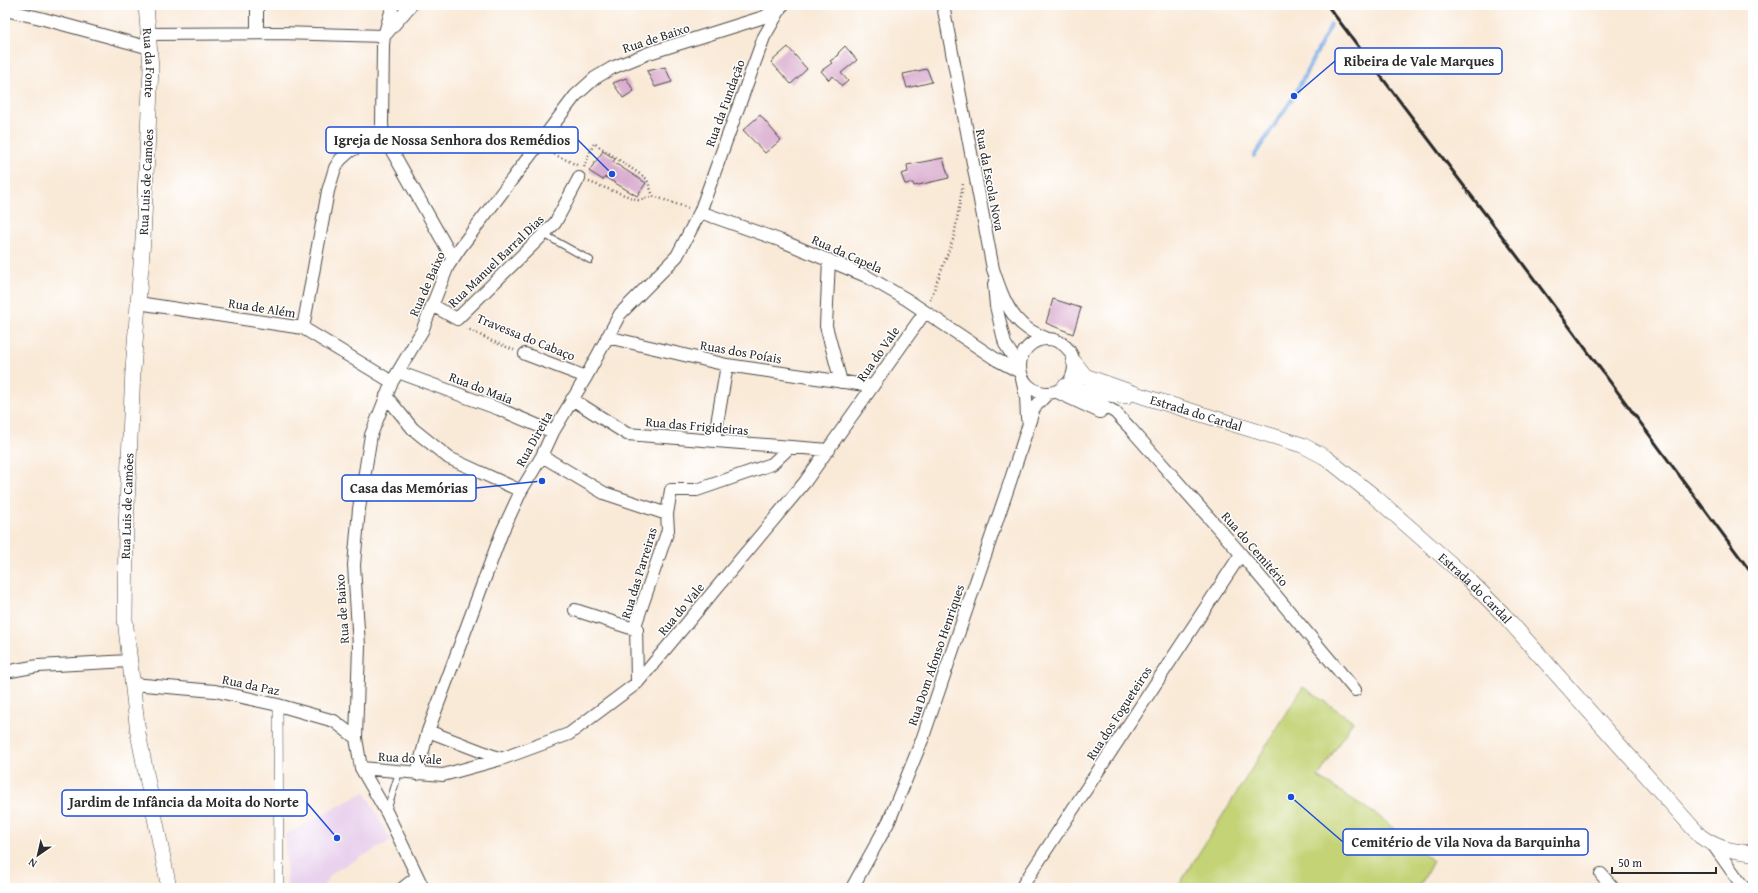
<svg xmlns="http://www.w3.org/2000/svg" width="1758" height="893" font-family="'Gentium Book Plus',serif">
<rect width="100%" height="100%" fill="#fff"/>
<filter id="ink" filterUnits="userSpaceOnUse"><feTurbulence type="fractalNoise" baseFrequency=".025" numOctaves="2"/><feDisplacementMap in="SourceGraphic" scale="8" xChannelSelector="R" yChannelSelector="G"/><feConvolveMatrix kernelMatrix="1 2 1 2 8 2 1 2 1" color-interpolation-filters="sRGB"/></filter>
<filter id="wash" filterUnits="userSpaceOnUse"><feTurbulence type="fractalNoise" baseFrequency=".012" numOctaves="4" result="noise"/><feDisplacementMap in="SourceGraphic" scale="16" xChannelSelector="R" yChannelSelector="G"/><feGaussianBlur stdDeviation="0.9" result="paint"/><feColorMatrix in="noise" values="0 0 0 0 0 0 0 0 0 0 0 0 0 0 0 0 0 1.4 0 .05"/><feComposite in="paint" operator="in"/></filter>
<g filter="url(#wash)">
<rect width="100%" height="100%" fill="#f9e9d7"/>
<path fill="#e9d2ed" d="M365 792 391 841 333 872 322 888H287L285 835Z"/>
<path fill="#c3d375" stroke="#777f50" d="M1303 687 1353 721 1318 777 1380 817 1433 861 1419 888H1177Z"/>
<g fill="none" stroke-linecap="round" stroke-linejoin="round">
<path stroke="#78aae3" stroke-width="4" d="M1340 7 1341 5
M1254 156 1294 96 1331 25"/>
</g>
<g id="blocks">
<path fill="#daaecf" d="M845 46 857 60 841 73 848 81 842 86 833 76 829 80 821 71 832 63 830 61 839 55 838 53Z
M788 47 807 69 791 84 771 62Z
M665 67 672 82 655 87 647 71Z
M927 69 932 82 907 88 903 74Z
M626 78 634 91 623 98 613 83Z
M760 115 781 140 765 153 743 130Z
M603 151 615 159 613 162 646 183 637 196 605 177 603 180 589 171Z
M943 158 949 178 914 186 913 183 905 184 901 174 908 172 907 165Z
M1053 299 1081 308 1073 334 1046 323Z"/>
</g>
</g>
<g filter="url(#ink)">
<use href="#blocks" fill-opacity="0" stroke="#4a4845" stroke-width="1"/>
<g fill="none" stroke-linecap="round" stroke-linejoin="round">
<g stroke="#4a4845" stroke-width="8">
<path id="service" d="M545 235 590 260
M387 811 399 772"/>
</g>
<g stroke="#4a4845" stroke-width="10">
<path id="pedestrian" d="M278 705 279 888"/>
</g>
<g stroke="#4a4845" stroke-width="14">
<path id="minor" d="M257 5V33
M393 5 384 36 383 45 382 124 383 135 453 259
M943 5 993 269C1000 290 1008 316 1028 329 1034 333 1041 336 1048 339
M5 10 40 18 150 48
M149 34 280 33 384 36
M386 34 411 5
M700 212 782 241 866 276 906 299 997 360 1020 372
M829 260 826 326 841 382
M994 284 996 306 1005 344 1019 366
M138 303 303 328 392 382
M432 305 457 319 555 223 579 178
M303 328 328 191 335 168 340 160 350 151 383 135
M607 337 727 365 872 386
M1020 366a27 27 0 1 1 54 0a27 27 0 1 1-54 0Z
M525 354 586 377
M398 372 499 409 553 432
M1022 379 1026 397 1027 418
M1071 380 1094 401 1115 412 1131 429 1241 554 1355 690
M1057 392 1100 412
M386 396 413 429 449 458 521 491
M572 399 627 434 829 450
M714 441 727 365
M542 456 604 493 667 514 668 530 636 623 637 683
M667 514 671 490H697L772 464 789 448
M575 610 637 630
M5 672 38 666 129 661
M132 684 215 691 278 705 334 721 356 738
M428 731 501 759
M361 768 443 775 501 759 569 734 637 683 805 482 925 312
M417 774 428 731 502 532 521 491 542 456 553 432 586 377 620 314 677 256 700 212 764 37 779 11
M1714 846 1744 888
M1601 874 1613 888
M403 888 417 877
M423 888 387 813 361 768 356 738 359 646 354 565 359 509 371 435 392 382 422 331 448 266 460 248 575 96 595 78 612 68 649 53 764 17 783 5
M852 888 889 821 922 740 1009 485 1034 408 1047 394
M1021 888 1241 554"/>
</g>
<g stroke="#4a4845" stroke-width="16">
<g id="tertiary">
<path id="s1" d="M146 5 151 68 143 239 133 370 126 528 125 619 138 733 169 888"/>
<path id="s2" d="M1074 362 1085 376 1142 396 1302 445 1325 457 1375 497 1468 579 1503 614 1700 836C1718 849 1731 851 1753 853"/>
<path d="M1064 387 1089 392 1127 396"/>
</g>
</g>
<path stroke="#4a4845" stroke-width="2.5" stroke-dasharray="1 3" stroke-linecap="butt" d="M547 151 577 165
M584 167 594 143 647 179 653 196
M589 182 638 200 653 196 688 208
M930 300 954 237 963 184
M466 328 492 341 514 350"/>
<use href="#service" stroke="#fff" stroke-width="6"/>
<use href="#pedestrian" stroke="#fff" stroke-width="9"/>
<use href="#minor" stroke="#fff" stroke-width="12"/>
<use href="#tertiary" stroke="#fff" stroke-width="15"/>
<path stroke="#2b2b2b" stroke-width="3" d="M1327 5 1520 260 1753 575"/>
</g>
</g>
<g text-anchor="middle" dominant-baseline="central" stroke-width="3" stroke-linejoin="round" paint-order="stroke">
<g font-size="13" fill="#2b2b2b" stroke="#fff">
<text transform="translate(656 38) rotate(-18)">Rua de Baixo</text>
<text stroke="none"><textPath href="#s1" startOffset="58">Rua da Fonte</textPath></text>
<text transform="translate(725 103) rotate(-70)">Rua da Fundação</text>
<text transform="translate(990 180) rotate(79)">Rua da Escola Nova</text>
<text transform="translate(146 182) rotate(-87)">Rua Luis de Camões</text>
<text transform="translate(847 254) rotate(24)">Rua da Capela</text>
<text transform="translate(496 261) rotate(-44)">Rua Manuel Barral Dias</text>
<text transform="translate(427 284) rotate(-66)">Rua de Baixo</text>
<text transform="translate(262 308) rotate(9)">Rua de Além</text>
<text transform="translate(526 337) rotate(22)">Travessa do Cabaço</text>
<text transform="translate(741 352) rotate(10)">Ruas dos Poíais</text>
<text transform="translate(878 354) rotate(-55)">Rua do Vale</text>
<text transform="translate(481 388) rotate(21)">Rua do Maia</text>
<text stroke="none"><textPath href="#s2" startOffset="135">Estrada do Cardal</textPath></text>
<text transform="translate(697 426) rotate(5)">Rua das Frigideiras</text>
<text transform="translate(534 439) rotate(-61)">Rua Direita</text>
<text transform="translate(127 506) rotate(-88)">Rua Luis de Camões</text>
<text transform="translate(1255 549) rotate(49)">Rua do Cemitério</text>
<text transform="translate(639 573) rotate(-73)">Rua das Parreiras</text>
<text stroke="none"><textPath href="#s2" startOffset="471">Estrada do Cardal</textPath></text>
<text transform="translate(342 609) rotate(-94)">Rua de Baixo</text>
<text transform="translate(681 609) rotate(-50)">Rua do Vale</text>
<text transform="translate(936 655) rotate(-71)">Rua Dom Afonso Henriques</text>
<text transform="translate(251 685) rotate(12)">Rua da Paz</text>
<text transform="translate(1119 713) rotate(-57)">Rua dos Fogueteiros</text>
<text transform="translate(410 758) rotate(3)">Rua do Vale</text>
</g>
</g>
<path fill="none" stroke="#1d4ed8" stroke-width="1.5" d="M1294 96L1335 61M612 174L578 140M542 481L476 488M337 838L307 803M1291 797L1343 842"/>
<g fill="#1d4ed8" stroke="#fff" stroke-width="1.5">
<circle cx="1294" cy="96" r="4"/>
<circle cx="612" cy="174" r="4"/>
<circle cx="542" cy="481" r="4"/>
<circle cx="337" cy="838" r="4"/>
<circle cx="1291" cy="797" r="4"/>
</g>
<g fill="#fff" stroke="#1d4ed8" stroke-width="1.5">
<rect x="1335" y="48" width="167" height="26" rx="4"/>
<rect x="326" y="127" width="252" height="26" rx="4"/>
<rect x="342" y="475" width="134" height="26" rx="4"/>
<rect x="62" y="790" width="245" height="26" rx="4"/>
<rect x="1343" y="829" width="245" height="26" rx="4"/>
</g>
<g font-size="14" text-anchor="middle" font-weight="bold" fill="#2b2b2b">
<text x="1419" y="66">Ribeira de Vale Marques</text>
<text x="452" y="145">Igreja de Nossa Senhora dos Remédios</text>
<text x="409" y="493">Casa das Memórias</text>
<text x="184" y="807">Jardim de Infância da Moita do Norte</text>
<text x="1466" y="847">Cemitério de Vila Nova da Barquinha</text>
</g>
<rect width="1758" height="893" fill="none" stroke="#fff" stroke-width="20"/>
<g transform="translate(38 855) rotate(214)" stroke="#ffffff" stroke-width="3" paint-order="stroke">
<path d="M0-3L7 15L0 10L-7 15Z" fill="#2b2b2b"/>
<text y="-6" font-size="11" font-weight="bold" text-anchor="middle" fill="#2b2b2b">N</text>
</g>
<path d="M1612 867v6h104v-6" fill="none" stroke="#2b2b2b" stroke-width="2"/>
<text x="1618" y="867" font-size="12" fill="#2b2b2b" stroke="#ffffff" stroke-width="3" paint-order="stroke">50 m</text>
</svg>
